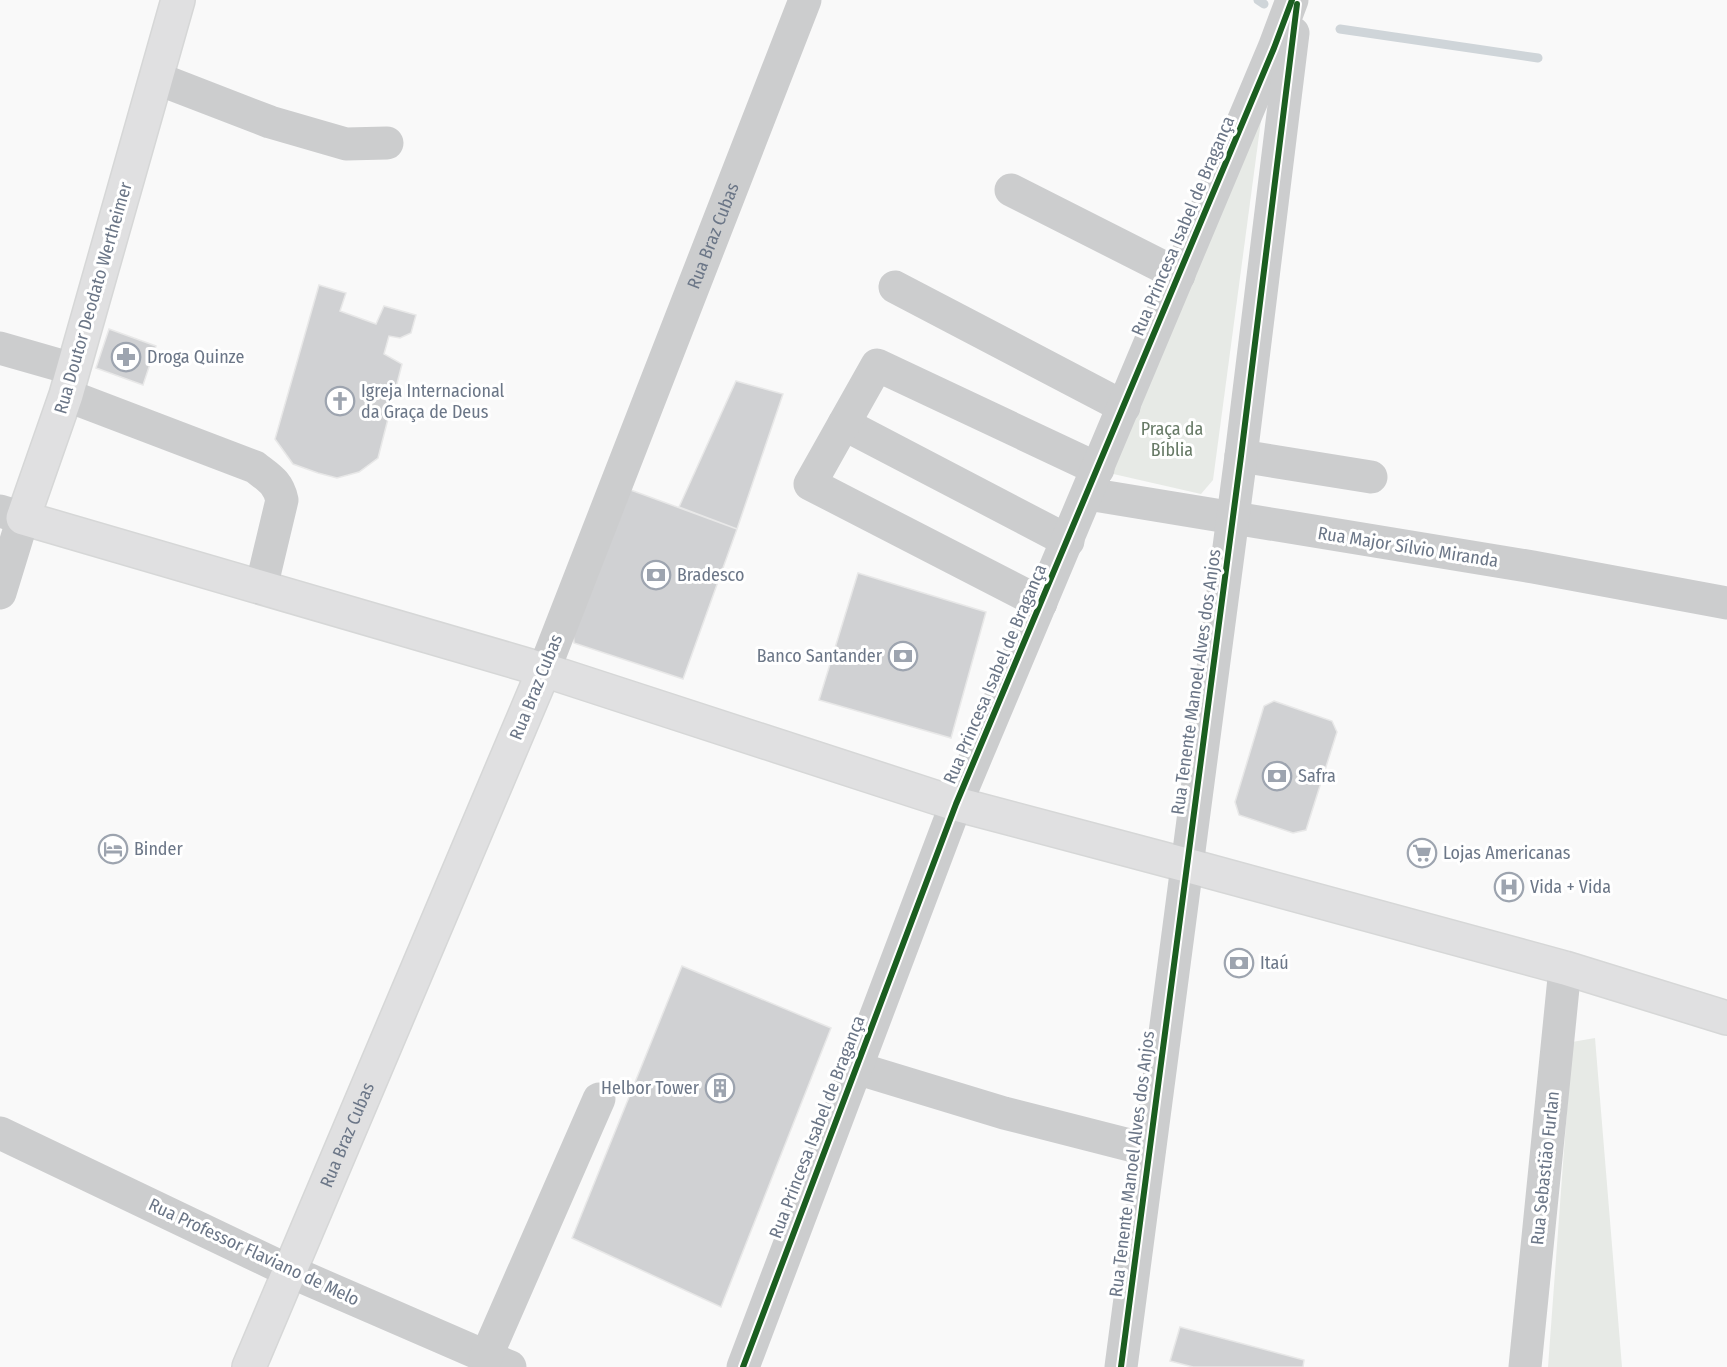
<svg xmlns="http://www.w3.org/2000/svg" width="1727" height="1367" font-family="'Fira Sans Condensed',sans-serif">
<rect width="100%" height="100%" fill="#f9f9f9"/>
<path fill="#e7eae6" d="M1266 83 1213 480 1201 494 1109 473Z
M1595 1038 1622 1367H1548L1572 1042Z"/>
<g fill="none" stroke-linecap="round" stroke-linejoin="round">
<path stroke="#cfd5d9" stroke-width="9" d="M1258 0 1264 4
M1340 29 1538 58"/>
</g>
<path fill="#d0d1d3" stroke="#e8e8e8" stroke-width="1.5" d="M319 285 346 293 340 311 376 324 384 306 416 315 411 333 400 338 389 336 384 354 402 364 378 458 359 472 337 478 318 473 293 464 275 439Z
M109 329 156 346 143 385 96 368Z
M736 381 783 394 737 529 679 507Z
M628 489 737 529 683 679 574 643 572 620Z
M858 573 986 612 951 738 819 700Z
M1274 701 1332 721 1337 732 1306 830 1293 833 1239 815 1235 802 1264 706Z
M682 966 831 1028 721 1307 572 1238Z
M1180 1327 1304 1360 1303 1367H1193L1170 1361Z"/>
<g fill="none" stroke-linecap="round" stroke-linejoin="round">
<g stroke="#d6d7d7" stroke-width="36">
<g id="major">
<path d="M178 0 66 395 23 518 544 670 956 804 1186 865 1565 968 1727 1018"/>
<path id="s2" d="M249 1367 544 670"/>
</g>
</g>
<g stroke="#cccdce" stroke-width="33">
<path d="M156 78 270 122 346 144 387 143"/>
<path d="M1011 190 1179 275"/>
<path d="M895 287 1124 407"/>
<path d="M0 348 73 369"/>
<path d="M66 395 255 467C269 478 278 482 282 500L261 588"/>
<path d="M844 424 1068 541"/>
<path d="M1241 456 1371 477"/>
<path d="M1088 494 1533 567 1727 603"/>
<path d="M0 511 23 518 0 593"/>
<path d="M1041 603 810 484 877 365 1098 469"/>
<path id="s1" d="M544 670 805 0"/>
<path d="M856 1068 1004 1113 1149 1150"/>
<path d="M0 1133 289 1271 510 1367"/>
<path d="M486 1357 599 1099"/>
<path d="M743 1367 956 804 1274 48 1292 0"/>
<path d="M1121 1367 1241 456 1293 33"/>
<path d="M1525 1367 1565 968"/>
</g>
<use href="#major" stroke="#e0e0e1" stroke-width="33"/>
<g stroke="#fff" stroke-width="10">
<path id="cycleway" d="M743 1367 956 804 1274 48 1292 0
M1121 1367 1241 456 1297 4"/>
</g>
<use href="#cycleway" stroke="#1b5e20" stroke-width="6"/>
</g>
<defs>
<g id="pharmacy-ring" transform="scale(1.5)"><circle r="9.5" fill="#fff" stroke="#9da4af" stroke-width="1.5"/><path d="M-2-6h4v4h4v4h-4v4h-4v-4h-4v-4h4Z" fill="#9da4af"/></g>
<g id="church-ring" transform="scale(1.5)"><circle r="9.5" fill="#fff" stroke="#9da4af" stroke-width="1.5"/><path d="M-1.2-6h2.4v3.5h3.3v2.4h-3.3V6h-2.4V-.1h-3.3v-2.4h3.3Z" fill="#9da4af"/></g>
<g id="bank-ring" transform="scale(1.5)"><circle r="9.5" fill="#fff" stroke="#9da4af" stroke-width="1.5"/><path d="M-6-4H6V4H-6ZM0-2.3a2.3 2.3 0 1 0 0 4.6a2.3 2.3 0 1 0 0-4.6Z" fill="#9da4af"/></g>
<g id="hotel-ring" transform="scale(1.5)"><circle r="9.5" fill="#fff" stroke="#9da4af" stroke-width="1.5"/><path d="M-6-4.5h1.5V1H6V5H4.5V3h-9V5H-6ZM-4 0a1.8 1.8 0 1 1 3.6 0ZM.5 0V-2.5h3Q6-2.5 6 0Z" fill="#9da4af"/></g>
<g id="supermarket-ring" transform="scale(1.5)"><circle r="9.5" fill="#fff" stroke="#9da4af" stroke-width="1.5"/><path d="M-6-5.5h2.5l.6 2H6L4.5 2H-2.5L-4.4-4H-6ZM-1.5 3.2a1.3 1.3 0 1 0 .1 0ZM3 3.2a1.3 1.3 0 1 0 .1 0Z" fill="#9da4af"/></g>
<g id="hospital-ring" transform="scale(1.5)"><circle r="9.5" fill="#fff" stroke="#9da4af" stroke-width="1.5"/><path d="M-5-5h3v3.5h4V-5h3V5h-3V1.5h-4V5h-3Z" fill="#9da4af"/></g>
<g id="building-ring" transform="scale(1.5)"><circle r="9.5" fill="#fff" stroke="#9da4af" stroke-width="1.5"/><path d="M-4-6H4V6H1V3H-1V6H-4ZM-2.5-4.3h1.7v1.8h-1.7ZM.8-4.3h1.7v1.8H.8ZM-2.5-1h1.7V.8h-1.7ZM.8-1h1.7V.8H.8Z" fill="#9da4af"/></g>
</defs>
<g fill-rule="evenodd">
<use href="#pharmacy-ring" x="126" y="357"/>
<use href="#church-ring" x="340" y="401"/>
<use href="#bank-ring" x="656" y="575"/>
<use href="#bank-ring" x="903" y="656"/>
<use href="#bank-ring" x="1277" y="776"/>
<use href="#hotel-ring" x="113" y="849"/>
<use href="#supermarket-ring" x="1422" y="853"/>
<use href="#hospital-ring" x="1509" y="887"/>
<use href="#bank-ring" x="1239" y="963"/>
<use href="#building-ring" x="720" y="1088"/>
</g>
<g text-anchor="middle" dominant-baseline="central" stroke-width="6" stroke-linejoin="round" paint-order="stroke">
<g font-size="18" fill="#6b7687" stroke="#fff">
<text transform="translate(1183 226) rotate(-67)">Rua Princesa Isabel de Bragança</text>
<text stroke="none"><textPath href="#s1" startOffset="466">Rua Braz Cubas</textPath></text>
<text transform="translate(93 298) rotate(-74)">Rua Doutor Deodato Wertheimer</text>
<text transform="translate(1408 547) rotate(9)">Rua Major Sílvio Miranda</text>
<text transform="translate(995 674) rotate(-67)">Rua Princesa Isabel de Bragança</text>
<text transform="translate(1196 682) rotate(-82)">Rua Tenente Manoel Alves dos Anjos</text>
<text transform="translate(536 687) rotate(-68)">Rua Braz Cubas</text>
<text transform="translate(817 1127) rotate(-69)">Rua Princesa Isabel de Bragança</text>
<text stroke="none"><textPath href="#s2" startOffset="252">Rua Braz Cubas</textPath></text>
<text transform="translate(1132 1164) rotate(-83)">Rua Tenente Manoel Alves dos Anjos</text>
<text transform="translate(1545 1168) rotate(-84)">Rua Sebastião Furlan</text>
<text transform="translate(254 1252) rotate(25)">Rua Professor Flaviano de Melo</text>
</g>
<g font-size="18" fill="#6b7687" stroke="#fff" text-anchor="start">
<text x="147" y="357">Droga Quinze</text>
<text x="361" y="391">Igreja Internacional<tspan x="361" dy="21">da Graça de Deus</tspan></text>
<text x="677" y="575">Bradesco</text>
<text x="882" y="656" text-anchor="end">Banco Santander</text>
<text x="1298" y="776">Safra</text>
<text x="134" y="849">Binder</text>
<text x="1443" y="853">Lojas Americanas</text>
<text x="1530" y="887">Vida + Vida</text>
<text x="1260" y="963">Itaú</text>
<text x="699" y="1088" text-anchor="end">Helbor Tower</text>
</g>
<g font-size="18" fill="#667965" stroke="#fff">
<text x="1172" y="429">Praça da<tspan x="1172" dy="21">Bíblia</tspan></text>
</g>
</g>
</svg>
